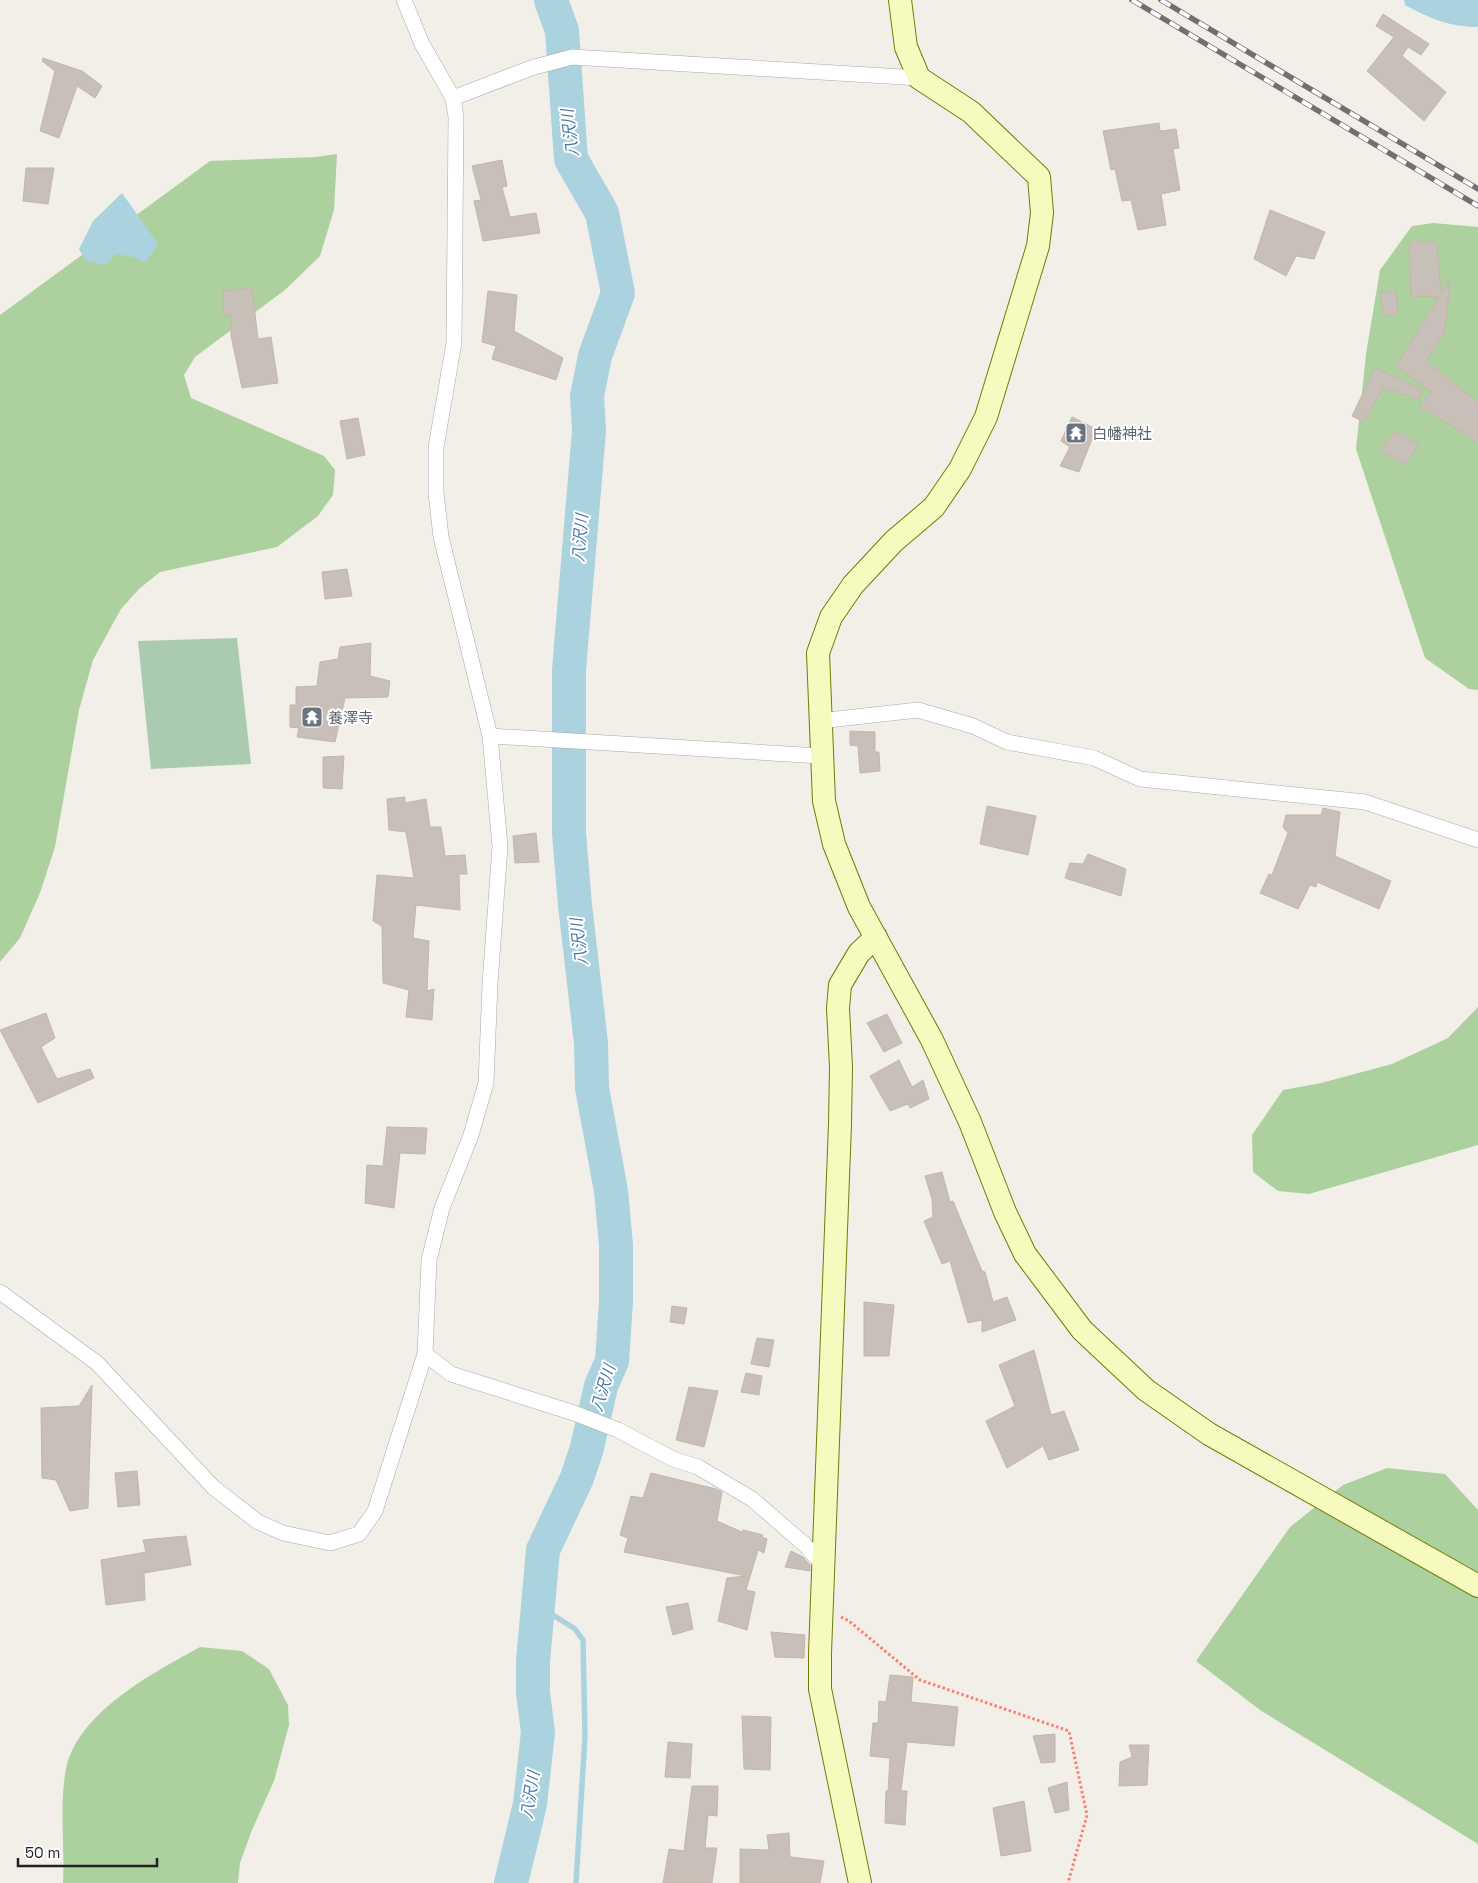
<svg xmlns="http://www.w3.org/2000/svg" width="1478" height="1883" font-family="'Space Grotesk','Noto Sans JP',sans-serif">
<rect width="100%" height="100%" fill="#f2efe9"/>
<path fill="#add19e" d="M337 154 334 210 320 256 285 290 195 357 184 375 191 398 324 456 335 470 333 495 318 516 277 547 160 572 139 589 121 609 93 660 79 710 55 847 40 893 20 938 0 962V315L210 161 316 157Z
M1433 223 1478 227V690L1469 689 1425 658 1356 449 1366 354 1380 270 1412 226Z
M1478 1007V1145L1309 1194 1278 1191 1253 1172 1252 1135 1283 1090 1321 1083 1392 1064 1448 1038Z
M1387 1468 1445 1474 1478 1510V1844L1260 1710 1196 1661 1290 1527 1343 1485Z
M200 1647 242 1651 269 1669 288 1705 289 1725 274 1781 252 1830 240 1863 238 1883H63C65 1845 59 1807 66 1769 78 1712 153 1673 200 1647Z"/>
<path fill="#aacbaf" d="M237 638 251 764 151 769 138 641Z"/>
<path fill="#aad3df" d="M1404 0H1478V27C1449 27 1429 18 1405 5Z
M122 193 158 244 145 263 134 257 116 254 105 265 85 260 79 249 93 221Z"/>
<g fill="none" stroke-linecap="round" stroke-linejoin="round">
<path stroke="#aad3df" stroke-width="5.5" d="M537 1605 575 1629 583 1640 585 1736 576 1883"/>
<path stroke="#aad3df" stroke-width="34" d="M511 1883 530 1804 538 1732 533 1693V1661L543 1550 577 1478 587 1448 601 1386 612 1361 616 1301V1245L611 1191 592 1088 591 1043 575 905 569 833V670L589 431 587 396 595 356 618 293 602 213 571 159 562 31 551 0"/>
</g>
<path fill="#c7bfb8" stroke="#c4b6ab" d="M1383 14 1429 44 1421 55 1408 47 1402 56 1446 92 1424 121 1367 71 1394 37 1376 26Z
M43 58 82 71 102 86 95 98 77 86 59 138 40 131 55 71 42 61Z
M1159 123 1160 131 1176 129 1179 148 1173 149 1180 190 1161 194 1166 225 1138 230 1131 200 1122 201 1115 169 1111 170 1103 131Z
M502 160 507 186 502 187 510 217 536 213 540 233 483 241 474 201 481 200 472 166Z
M26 168H54L48 204 23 201Z
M1270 210 1325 232 1314 259 1296 256 1286 276 1254 259Z
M1409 242H1437L1441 294 1450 279 1445 332 1426 361 1478 402V442L1419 406 1431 392 1396 366 1439 297 1411 296Z
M252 288 258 339 271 337 278 383 242 388 231 336V315H223V291Z
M488 291 517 295 514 331 563 358 556 380 492 359 496 346 482 342Z
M1396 291 1398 314 1384 316 1380 292Z
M1375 368 1422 389 1419 399 1383 388 1364 422 1352 416Z
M1072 417 1096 429 1079 472 1060 466 1070 447 1061 441Z
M358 418 365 455 347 459 340 421Z
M1396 431 1419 444 1405 465 1380 450Z
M347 569 352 596 325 599 322 572Z
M371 643 370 676 390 681 388 697 345 698 335 742 297 737 299 728 290 727V705H296V687L317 686 320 662 338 659 340 647Z
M850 731 875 732V752H879L880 771 860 773 858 746 850 745Z
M344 756 342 789 323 788V757Z
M405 797V803L426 799 430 827H441L445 856 465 855 467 874H459L460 910 416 905 413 938 429 941 427 991 434 989 432 1020 406 1017 409 990 383 983 382 926 373 921 377 875 414 878 406 832 389 830 387 799Z
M987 806 1036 816 1028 855 980 844Z
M1323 808 1340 812 1335 856 1391 881 1379 909 1317 882 1316 887 1310 885 1298 909 1260 893 1269 874 1272 875 1288 833 1283 827 1286 815H1321Z
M536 833 539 862 515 863 513 836Z
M1088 854 1126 869 1121 896 1065 878 1070 863 1083 864Z
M46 1013 55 1038 41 1047 57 1079 90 1069 94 1078 38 1103 0 1030Z
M887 1014 902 1043 884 1052 867 1023Z
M899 1060 912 1087 923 1080 929 1099 910 1108 908 1104 890 1111 870 1076Z
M387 1127 427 1128 425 1154 400 1153 394 1208 365 1203 367 1165 383 1166Z
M942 1172 950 1202 953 1201 982 1271 985 1272 993 1302 1007 1297 1016 1320 982 1332V1320L968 1323 950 1261 942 1264 924 1221 933 1217 932 1199 925 1176Z
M864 1302 894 1305 889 1356H864Z
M672 1306 687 1308 684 1324 670 1322Z
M757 1338 774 1340 769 1367 751 1364Z
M1034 1350 1051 1415 1064 1411 1079 1450 1049 1460 1043 1446 1007 1468 986 1421 1015 1406 999 1365Z
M746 1373 762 1376 759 1395 741 1392Z
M92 1385 88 1508 70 1511 56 1480 42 1478 41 1408 79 1406Z
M689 1387 718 1391 704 1447 676 1440Z
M137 1471 140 1505 118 1507 115 1473Z
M651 1473 716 1489 722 1492 717 1521 742 1532 743 1530 763 1535 762 1537 767 1539 764 1553 758 1550 746 1590 755 1592 747 1630 718 1621 727 1578 746 1576 624 1552 628 1538 620 1535 631 1496 643 1498Z
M186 1536 191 1565 144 1573 145 1600 106 1605 101 1560 146 1552 143 1540Z
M791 1551 803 1557 810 1565V1571L785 1567Z
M688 1603 693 1629 673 1635 666 1607Z
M771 1632 805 1635 804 1658 775 1657Z
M890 1675 913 1677 911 1702 958 1707 954 1746 907 1742 901 1791H907L905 1825 885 1823 886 1791H888L890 1758 870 1756 873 1723H878L879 1701 886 1702Z
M742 1716 771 1717 770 1770 744 1769Z
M1055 1734V1762L1041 1763 1033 1736Z
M668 1742 692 1744 690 1778 665 1777Z
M1129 1745H1149L1147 1785 1119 1786 1120 1762 1132 1757Z
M1067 1782 1069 1810 1055 1813 1048 1788Z
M692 1786H718L717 1816 708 1815 705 1848H717L712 1883H663L669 1849 684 1851Z
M1024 1801 1031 1851 1001 1856 993 1808Z
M789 1833 790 1857 824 1861 820 1883H740V1849L769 1850 767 1835Z"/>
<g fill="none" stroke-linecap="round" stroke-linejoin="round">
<g stroke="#a9a9a9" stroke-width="16">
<path id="street" d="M453 98 531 68 572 57 919 78
M819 721 918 710 973 726 1007 742 1094 758 1140 779 1365 802 1478 840
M490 736 821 756
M0 1292 97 1363 213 1487 258 1522 283 1533 330 1543 359 1534 375 1511 425 1354 429 1260 442 1208 471 1135 486 1083 490 984 500 846 490 736 441 537 436 493V447L454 343 456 117 453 98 422 44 404 0
M425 1354 451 1374 574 1413 618 1430 673 1459 698 1467 752 1499 804 1544 823 1565"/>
</g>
<g stroke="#707d05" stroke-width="24">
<path id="secondary" d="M900 0 906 47 919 78 971 112 1039 177 1042 213 1038 246 986 417 960 469 934 507 894 541 853 585 831 617 818 653 824 801 834 844 859 907 932 1040 970 1122 1005 1212 1025 1254 1082 1330 1146 1390 1209 1434 1478 1586
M860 1883 820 1689V1653L840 1124 841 1067 838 1008 840 985 859 953 876 937"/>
</g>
<path stroke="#fa8072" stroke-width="3" stroke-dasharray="2.5 2.5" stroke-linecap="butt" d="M841 1617 849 1621 920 1680 1069 1731 1087 1815 1068 1883"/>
<use href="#street" stroke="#fff" stroke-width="15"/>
<use href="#secondary" stroke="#f7fabf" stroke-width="22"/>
<g stroke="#707070" stroke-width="5.5">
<path id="rail" d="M1132 0 1478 206
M1161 0 1478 189"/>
</g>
<use href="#rail" stroke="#fff" stroke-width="4" stroke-dasharray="11" stroke-linecap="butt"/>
</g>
<defs>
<g id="temple-square" transform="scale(1.125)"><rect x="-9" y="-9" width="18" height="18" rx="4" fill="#6b7280" stroke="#fff"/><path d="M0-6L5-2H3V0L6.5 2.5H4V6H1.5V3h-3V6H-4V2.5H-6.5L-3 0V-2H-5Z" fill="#fff"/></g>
</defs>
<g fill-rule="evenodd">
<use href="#temple-square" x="1076" y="433"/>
<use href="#temple-square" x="312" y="717"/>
</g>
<g text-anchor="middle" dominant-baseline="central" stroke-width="4" stroke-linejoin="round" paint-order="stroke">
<g font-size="15" fill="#5b616d" stroke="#fff" text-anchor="start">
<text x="1092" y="433">白幡神社</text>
<text x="328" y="717">養澤寺</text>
</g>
<g font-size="16" font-style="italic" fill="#4a7aab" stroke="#fff">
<text transform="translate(570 133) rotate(-97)">八沢川</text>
<text transform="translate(580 538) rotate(-85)">八沢川</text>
<text transform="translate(579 942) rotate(-97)">八沢川</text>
<text transform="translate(603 1388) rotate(-73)">八沢川</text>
<text transform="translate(530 1795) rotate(-81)">八沢川</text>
</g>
</g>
<path d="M18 1858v8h139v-8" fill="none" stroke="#222222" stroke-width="2.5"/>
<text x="25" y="1858" font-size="15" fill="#222222" stroke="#ffffff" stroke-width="4" paint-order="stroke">50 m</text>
</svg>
